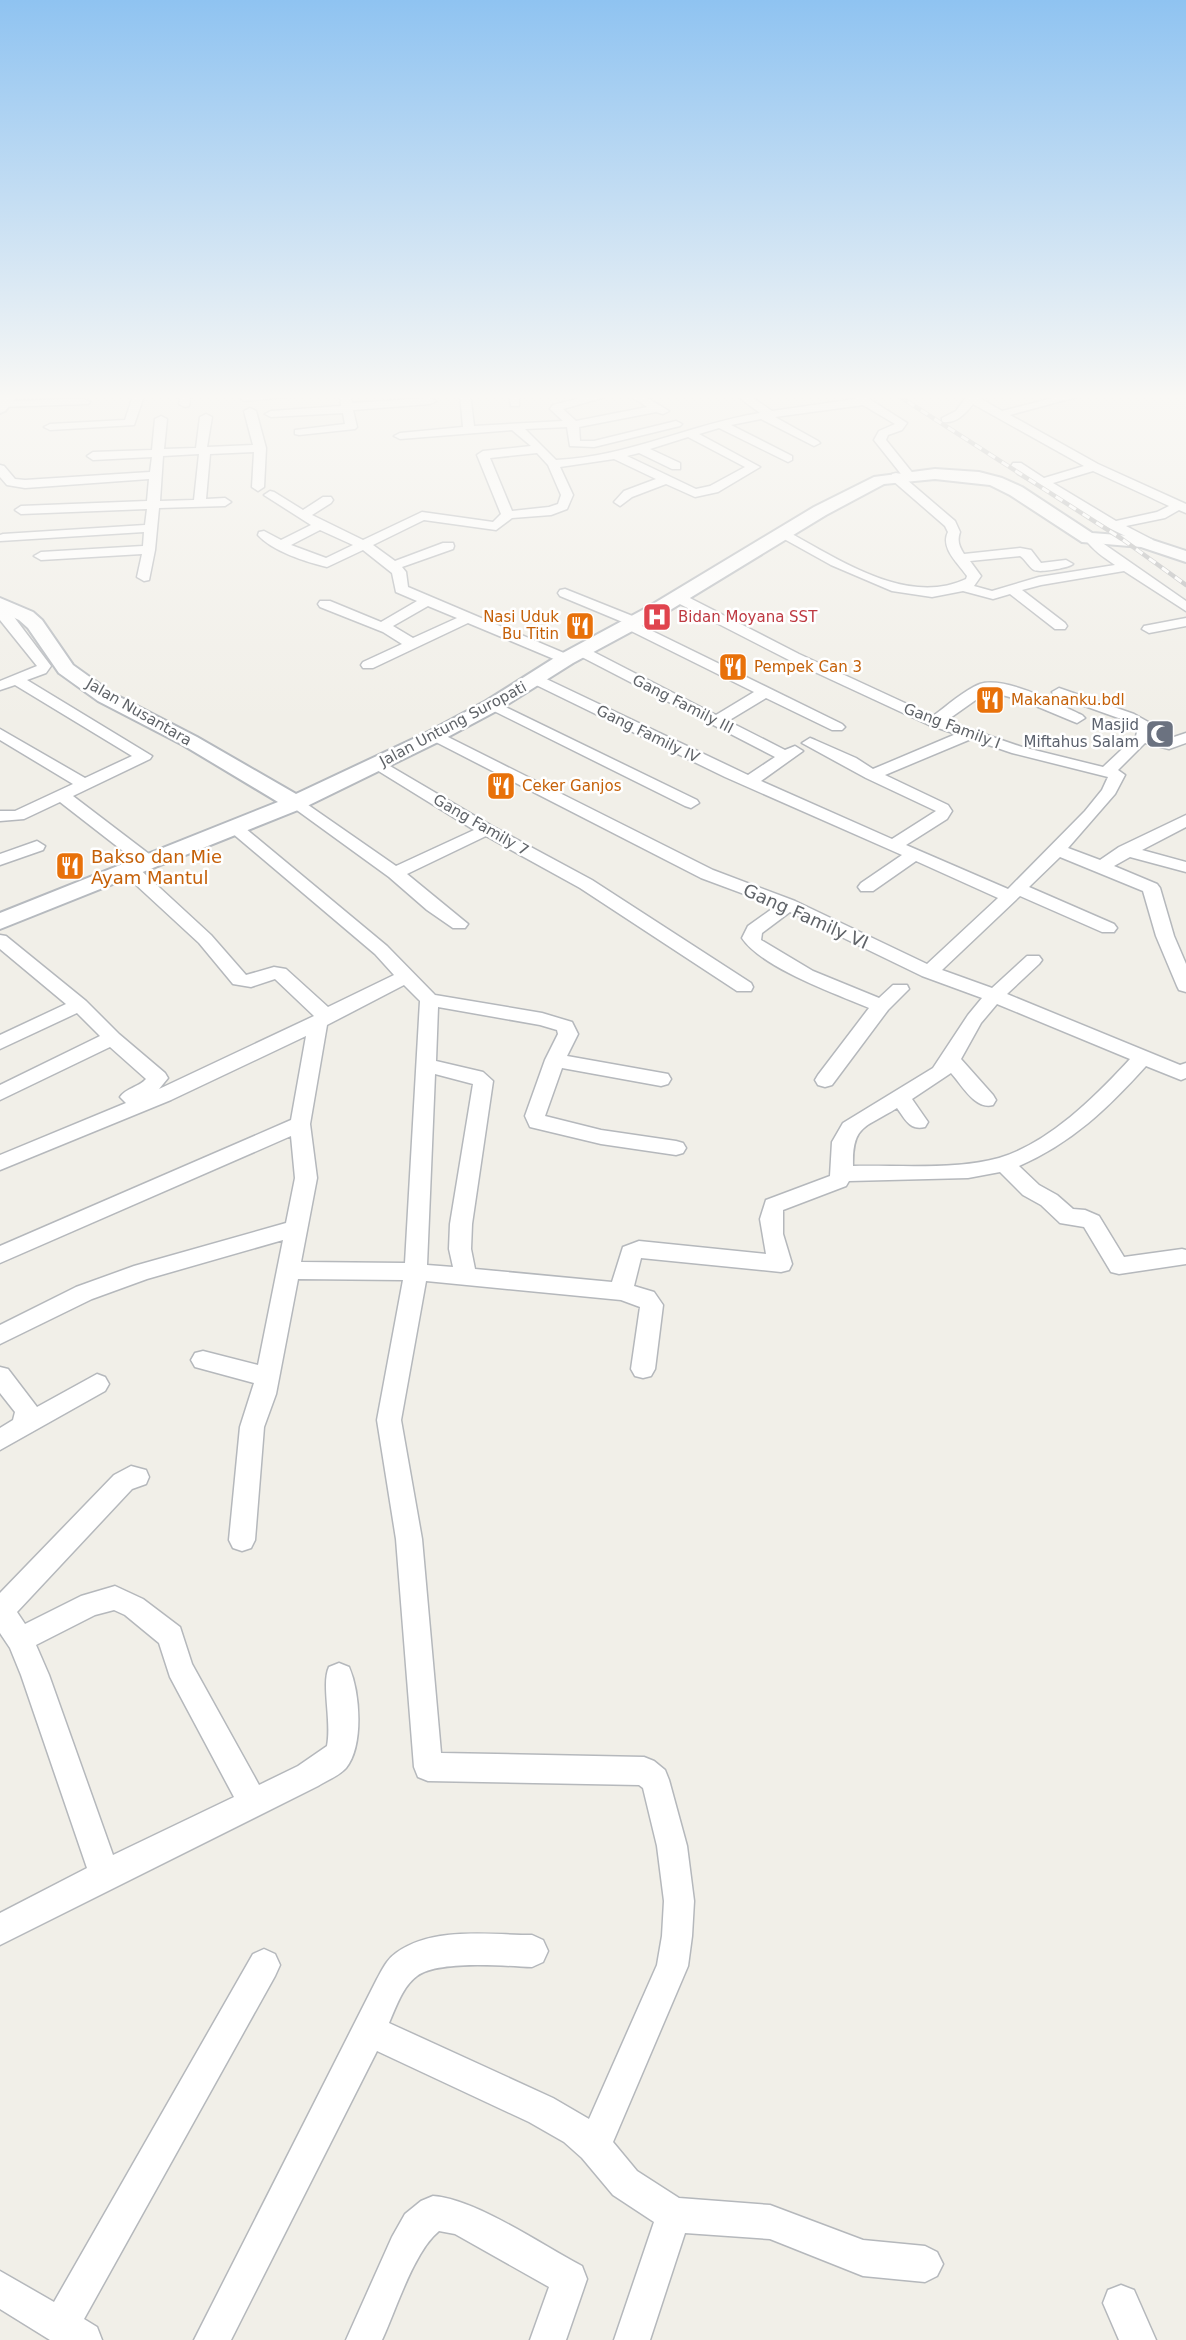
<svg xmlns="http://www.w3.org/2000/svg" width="1186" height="2340" font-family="'DejaVu Sans',sans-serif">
<rect width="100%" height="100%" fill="#f1efe8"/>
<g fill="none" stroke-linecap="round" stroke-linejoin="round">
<g stroke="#b5b8bc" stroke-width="3">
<path id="street" d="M134 393H145L134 425 50 430 44 427 50 424 125 420Z
M181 393H191L189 406 185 407 179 404Z
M234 393H302L297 396 244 401Z
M340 393H350L352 403 430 398 436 401 430 404 353 410 357 427 355 429 299 435 295 434V430L345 424 343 413 271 417 265 414 271 411 341 406Z
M460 393H470L474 426 563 421 550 409 553 405 600 393H619L563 409 576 421 647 407 626 393H639L669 411 663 414 656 412 579 427 580 441H594L676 421 682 424 680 426 594 447 570 446 567 427 525 429 556 460C627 457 691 424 760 413L733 393H746L772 411 855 399 850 395 851 393H860L907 423 902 430 888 435 886 440 915 476 909 480 905 479 874 440 879 431 895 424 863 405 775 417 818 441 820 443 814 446 761 419 731 425 792 456V460L788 462 719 428 699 434 760 467 718 492 695 497 666 484 632 497 620 506 614 502 624 491 656 479 614 459 560 467 573 495 567 509 551 515 512 518 496 530 424 520 373 545 395 561 443 543H453L454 546 453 549 402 567 406 572 408 587 571 656 573 659 571 662H561L468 623 373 668H363L361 665 363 662 402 644 383 632 320 607 318 604 320 601H330L381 622 417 601 396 592 392 573 363 550 327 567C306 562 272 551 258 535L259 532 264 531 281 540 311 525 264 495 270 491 274 492 303 510 323 497H331L333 500 331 503 312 515 363 540 422 512 493 522 501 514 477 455 483 451 531 446 512 430 400 439 394 436 400 433 463 427ZM688 437 745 467 710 486 696 489 627 456 639 453 672 469H680V463L650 449ZM537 453 548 465 561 495 558 504 549 507 512 511 490 458ZM320 530 353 545 326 558 291 545ZM428 606 457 618 413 638 393 626Z
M509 393H519V406H511Z
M969 393H980L978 397 1002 411 1072 393H1091L1010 415 1098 464 1186 504V513L1179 510 1165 518 1126 526 1153 540 1154 543 1148 547 1109 528 1018 474 1011 466 1013 463H1021L1044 478 1084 466 973 404C965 414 956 424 942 422V418L956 411ZM1093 471 1169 506 1157 512 1116 521 1053 483Z
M84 399 90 402 88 404 0 407V401H3Z
M250 408 256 411 266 448 264 487 258 491 252 487 254 452 210 454 206 499 225 498 231 502 225 506 159 508 155 550 149 580 144 581 137 577 142 554 41 560 34 556 41 552 143 546 144 532 0 541V535L3 534 145 525 147 509 21 514 15 510 21 506 147 501 149 479 25 488 7 485 0 477V465L4 466 15 479 25 480 150 472 152 457 93 460 87 456 93 452 152 450 155 419 161 416 167 419 164 449 196 448 200 417 206 414 212 417 207 447 253 445 244 411ZM199 454 194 500 160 501 163 456Z
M896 473 900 474 955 521 960 532C957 541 959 546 964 554L1020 548 1031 550 1041 563 1066 560 1073 564C1068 568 1040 573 1034 570 1029 567 1025 559 1020 556L970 561 981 576 974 586 992 591 1039 577 1115 565C1103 557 1093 550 1085 539L1086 536 1091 535 1186 601V611L1124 571 1041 585 1022 590 1065 623 1067 626 1065 629H1055L1010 594 993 599 963 591 932 597 892 591 831 565 777 535 783 531 788 532C839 559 907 607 966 579L967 576C958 563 940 548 948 532L945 526 892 480V474Z
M565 589 640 619 642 622 640 625 842 724 845 727 842 730H832L766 698 728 721 785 750 795 746 803 751 761 781 892 839 936 811 866 778 802 743 810 738 815 740 856 758 873 769 956 734 929 725 789 660 672 600 670 597 672 594H682L799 654 933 716C947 706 964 690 980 684 1006 676 1058 704 1082 715L1085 718 1077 723 1072 721 1024 701 991 692H987L946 721 1022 747 1103 767 1136 736 1138 728 1124 720 1054 695 1052 692 1059 688 1134 714 1150 723 1154 731 1151 735 1168 739 1186 733V743L1169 749 1145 743 1118 770 1125 775 1115 794 1068 848 1100 860 1119 847 1186 815V827L1142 850 1186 862V872L1130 857 1114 866 1157 884 1160 888 1174 936 1186 964V992L1179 990 1177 986 1156 936 1143 891 1060 857 1029 887 1114 924 1117 928 1114 932H1102L1020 896 942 970 992 988 1027 956H1039L1042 960 1039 964 1007 994 1180 1065 1186 1063V1078L1181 1080 1146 1066C1108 1108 1072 1143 1019 1166L1039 1185 1057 1195 1073 1209 1085 1210 1099 1216 1124 1257 1182 1249 1186 1250V1264L1119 1274 1111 1272 1084 1227 1060 1223 1041 1205 1023 1195 1000 1172 968 1178 849 1181 846 1186 783 1210V1234L792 1264 789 1270 781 1272 641 1258 634 1286 654 1292 663 1305 655 1369 651 1376 643 1378 635 1376 631 1369 640 1307 621 1300 426 1281 401 1420 422 1539 441 1753 644 1757 654 1761 665 1770 669 1780 687 1846 694 1901 692 1936 688 1966 613 2142 637 2171 679 2198 770 2205 863 2240 925 2246 937 2252 943 2264 937 2276 925 2282 863 2276 770 2239 685 2233 650 2340H614L654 2222 613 2195 582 2158 564 2142 529 2122 377 2051 231 2340H194L377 1979C382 1970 387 1959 396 1953 433 1926 489 1935 532 1935L543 1940 548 1951 543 1962 532 1967C505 1966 438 1960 417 1976 403 1986 396 2007 389 2023L553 2098 589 2119 657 1965 662 1936 664 1901 657 1846 643 1788 639 1785 428 1781 418 1777 414 1767 396 1539 377 1420 403 1280 298 1279 276 1394 264 1427 255 1540 251 1548 242 1551 233 1548 229 1540 240 1427 254 1383 195 1367 191 1360 195 1353 203 1351 258 1365 283 1240 147 1279 92 1299 0 1344V1325L76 1287 134 1266 286 1223 295 1178 291 1136 0 1263V1246L291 1120 306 1036 171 1100 0 1170V1155L126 1103 120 1097C126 1088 139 1087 146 1079L110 1047 0 1100V1085L100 1036 77 1013 0 1049V1035L66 1004 0 949V935L6 936 86 1001 119 1034 165 1073 168 1078 159 1089 314 1016 275 979 251 987 233 984 199 943 122 872 119 868 122 864H134L211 935 246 975 274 967 286 969 328 1007 394 975 375 954 225 827 233 822 239 823 387 946 435 995 542 1013 572 1022 578 1034 567 1056 668 1074 671 1079 668 1084 661 1086 562 1068 545 1116 601 1130 676 1141 683 1143 686 1148 683 1153 676 1155 601 1144 530 1127 525 1116 545 1060 558 1034 557 1030 540 1025 438 1007 436 1061 483 1072 493 1081 472 1224 471 1249 475 1269 612 1282 623 1247 639 1241 766 1254 760 1219 766 1200 830 1176 832 1142 843 1123 933 1068 968 1015 982 998 922 976 790 912 762 933 761 940 813 971 879 998 893 985H907L909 989 888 1010 832 1085 825 1087 818 1085 815 1080 818 1075 869 1008C836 994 762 968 742 938L748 926 776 906 701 878 430 739 427 736 430 733H440L713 870 795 901 927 964 998 898 916 861 873 891H861L858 887 861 883 902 855 725 777 530 682 528 679 530 676H540L748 775 775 757 576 654 574 651 576 648H586L716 715 754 692 625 628V623L560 596 558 593 560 590ZM971 739 1012 753 1108 777 1102 790 1085 811 1008 889 906 845 947 819 952 811 948 805 885 775ZM404 985 420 1001 405 1263 301 1262 317 1178 310 1124 327 1025ZM997 1004 1130 1059C1095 1097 1049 1143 999 1158 957 1170 897 1165 853 1166 852 1125 865 1128 897 1108 905 1119 910 1131 925 1127L928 1122 912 1099 951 1073C962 1085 975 1110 993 1105L996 1100 993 1095 961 1059 981 1023ZM435 1074 473 1084 450 1224 449 1249 453 1267 427 1265Z
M0 610 14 617 51 666 46 673 27 680 152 756 150 759 73 796 153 857 155 861 153 865H141L60 802 24 819 0 821V811H15L73 784 0 740V729L85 778 132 756 15 685 0 690V681L37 666 0 620Z
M1186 618V626L1149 633 1142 629 1144 626Z
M493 701 697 800 699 803 691 808 685 806 488 708 486 705Z
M378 759 492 826 592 880 751 983 753 987 751 991H737L580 888 486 836 407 874 468 924 465 928H453L427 910 389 877 287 803 295 798 301 800 396 866 474 830 372 767 370 764 372 761Z
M37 841 45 846 43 850 0 865V854Z
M0 1367 8 1369 37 1407 97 1374 105 1377 109 1384 105 1391 0 1450V1428L13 1420 15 1412 0 1393Z
M131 1466 146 1470 149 1477 146 1484 132 1489 17 1612 25 1624 81 1596 115 1586 143 1599 180 1627 192 1664 259 1785 298 1766 327 1746C332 1721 321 1684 329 1667L339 1663 349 1667C360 1692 364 1746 346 1768 339 1776 327 1780 318 1786L0 1945V1913L87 1868 21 1675 10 1648 0 1633V1593L114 1475ZM114 1610 125 1615 159 1643 170 1677 234 1797 113 1855 49 1675 36 1645 95 1615Z
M264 1949 275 1954 280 1965 275 1976 84 2319 97 2327 102 2340H50L0 2309V2271L54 2302 253 1954Z
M433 2196C476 2199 542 2245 582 2266L587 2279 566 2340H530L549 2287 455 2234 439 2231C414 2251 396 2310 382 2340H346L392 2237 405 2214 421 2201Z
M1121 2285 1134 2290 1156 2340H1119L1103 2303 1108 2290Z"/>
</g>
<g stroke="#b6babf" stroke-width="4">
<path id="secondary" d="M4 393H19L5 411 0 413V398Z
M935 469 979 472 1002 478 1022 487 1092 533 1143 537 1186 551V562L1141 547 1082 542 1010 495 990 485 935 479 884 484 826 515 662 615 573 663 500 709 442 740 303 808 0 929V913L278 802 183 745 98 701 59 673 28 628 19 620 0 611V598L33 612 42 620 73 665 112 693 197 737 296 794 428 732 486 701 559 655 648 607 814 507 874 477Z"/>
</g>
<use href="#street" fill="#fff" fill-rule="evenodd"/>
<use href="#secondary" fill="#fff" fill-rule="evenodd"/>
<g stroke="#b6b7b8" stroke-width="4.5">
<path id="rail" d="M894 393 1122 539 1186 585"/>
</g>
<use href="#rail" stroke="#fff" stroke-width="3" stroke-dasharray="8" stroke-linecap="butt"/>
</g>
<linearGradient id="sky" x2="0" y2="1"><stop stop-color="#8fc3f1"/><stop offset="0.55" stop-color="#f9f8f5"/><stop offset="1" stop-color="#f9f8f5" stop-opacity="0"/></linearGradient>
<rect width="1186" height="721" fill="url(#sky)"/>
<defs>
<g id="hospital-square" transform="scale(1.5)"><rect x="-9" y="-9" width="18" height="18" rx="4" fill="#e0444e" stroke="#fff"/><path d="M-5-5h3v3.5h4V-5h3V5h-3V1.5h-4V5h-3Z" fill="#fff"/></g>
<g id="restaurant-square" transform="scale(1.5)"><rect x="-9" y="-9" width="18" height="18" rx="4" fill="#e8710a" stroke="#fff"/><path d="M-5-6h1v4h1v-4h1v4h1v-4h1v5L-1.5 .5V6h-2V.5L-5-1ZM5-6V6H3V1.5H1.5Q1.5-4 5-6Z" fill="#fff"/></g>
<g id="mosque-square" transform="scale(1.5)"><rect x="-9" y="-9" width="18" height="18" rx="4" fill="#6b7280" stroke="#fff"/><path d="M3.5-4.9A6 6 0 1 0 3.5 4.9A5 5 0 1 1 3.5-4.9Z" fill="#fff"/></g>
</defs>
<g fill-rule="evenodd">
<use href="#hospital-square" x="657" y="617"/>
<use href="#restaurant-square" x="580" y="626"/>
<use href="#restaurant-square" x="733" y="667"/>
<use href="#restaurant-square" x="990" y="700"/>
<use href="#mosque-square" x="1160" y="734"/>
<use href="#restaurant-square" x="501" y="786"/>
<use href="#restaurant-square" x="70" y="866"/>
</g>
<g text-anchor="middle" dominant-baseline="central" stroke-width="5" stroke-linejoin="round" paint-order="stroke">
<g font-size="15" fill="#c56008" stroke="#fff" text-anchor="start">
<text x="559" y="617" text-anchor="end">Nasi Uduk<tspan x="559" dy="17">Bu Titin</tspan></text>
<text x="754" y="667">Pempek Can 3</text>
<text x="1011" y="700">Makananku.bdl</text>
<text x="522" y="786">Ceker Ganjos</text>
</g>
<g font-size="15" fill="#be3a42" stroke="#fff" text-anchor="start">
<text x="678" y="617">Bidan Moyana SST</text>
</g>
<g font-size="15" fill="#5f6368" stroke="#fff">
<text transform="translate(683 704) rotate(27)">Gang Family III</text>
<text transform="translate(139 712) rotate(30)">Jalan Nusantara</text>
<text transform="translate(453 724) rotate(-28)">Jalan Untung Suropati</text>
<text transform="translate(952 726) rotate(21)">Gang Family I</text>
<text transform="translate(648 734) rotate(26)">Gang Family IV</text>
<text transform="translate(481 825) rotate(30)">Gang Family 7</text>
</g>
<g font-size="15" fill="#5b616d" stroke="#fff" text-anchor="end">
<text x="1139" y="725">Masjid<tspan x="1139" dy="17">Miftahus Salam</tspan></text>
</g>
<g font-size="18" fill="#c56008" stroke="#fff" text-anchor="start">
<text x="91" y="856">Bakso dan Mie<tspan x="91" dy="21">Ayam Mantul</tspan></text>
</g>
<g font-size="18" fill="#5f6368" stroke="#fff">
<text transform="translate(806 916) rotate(24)">Gang Family VI</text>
</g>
</g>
</svg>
